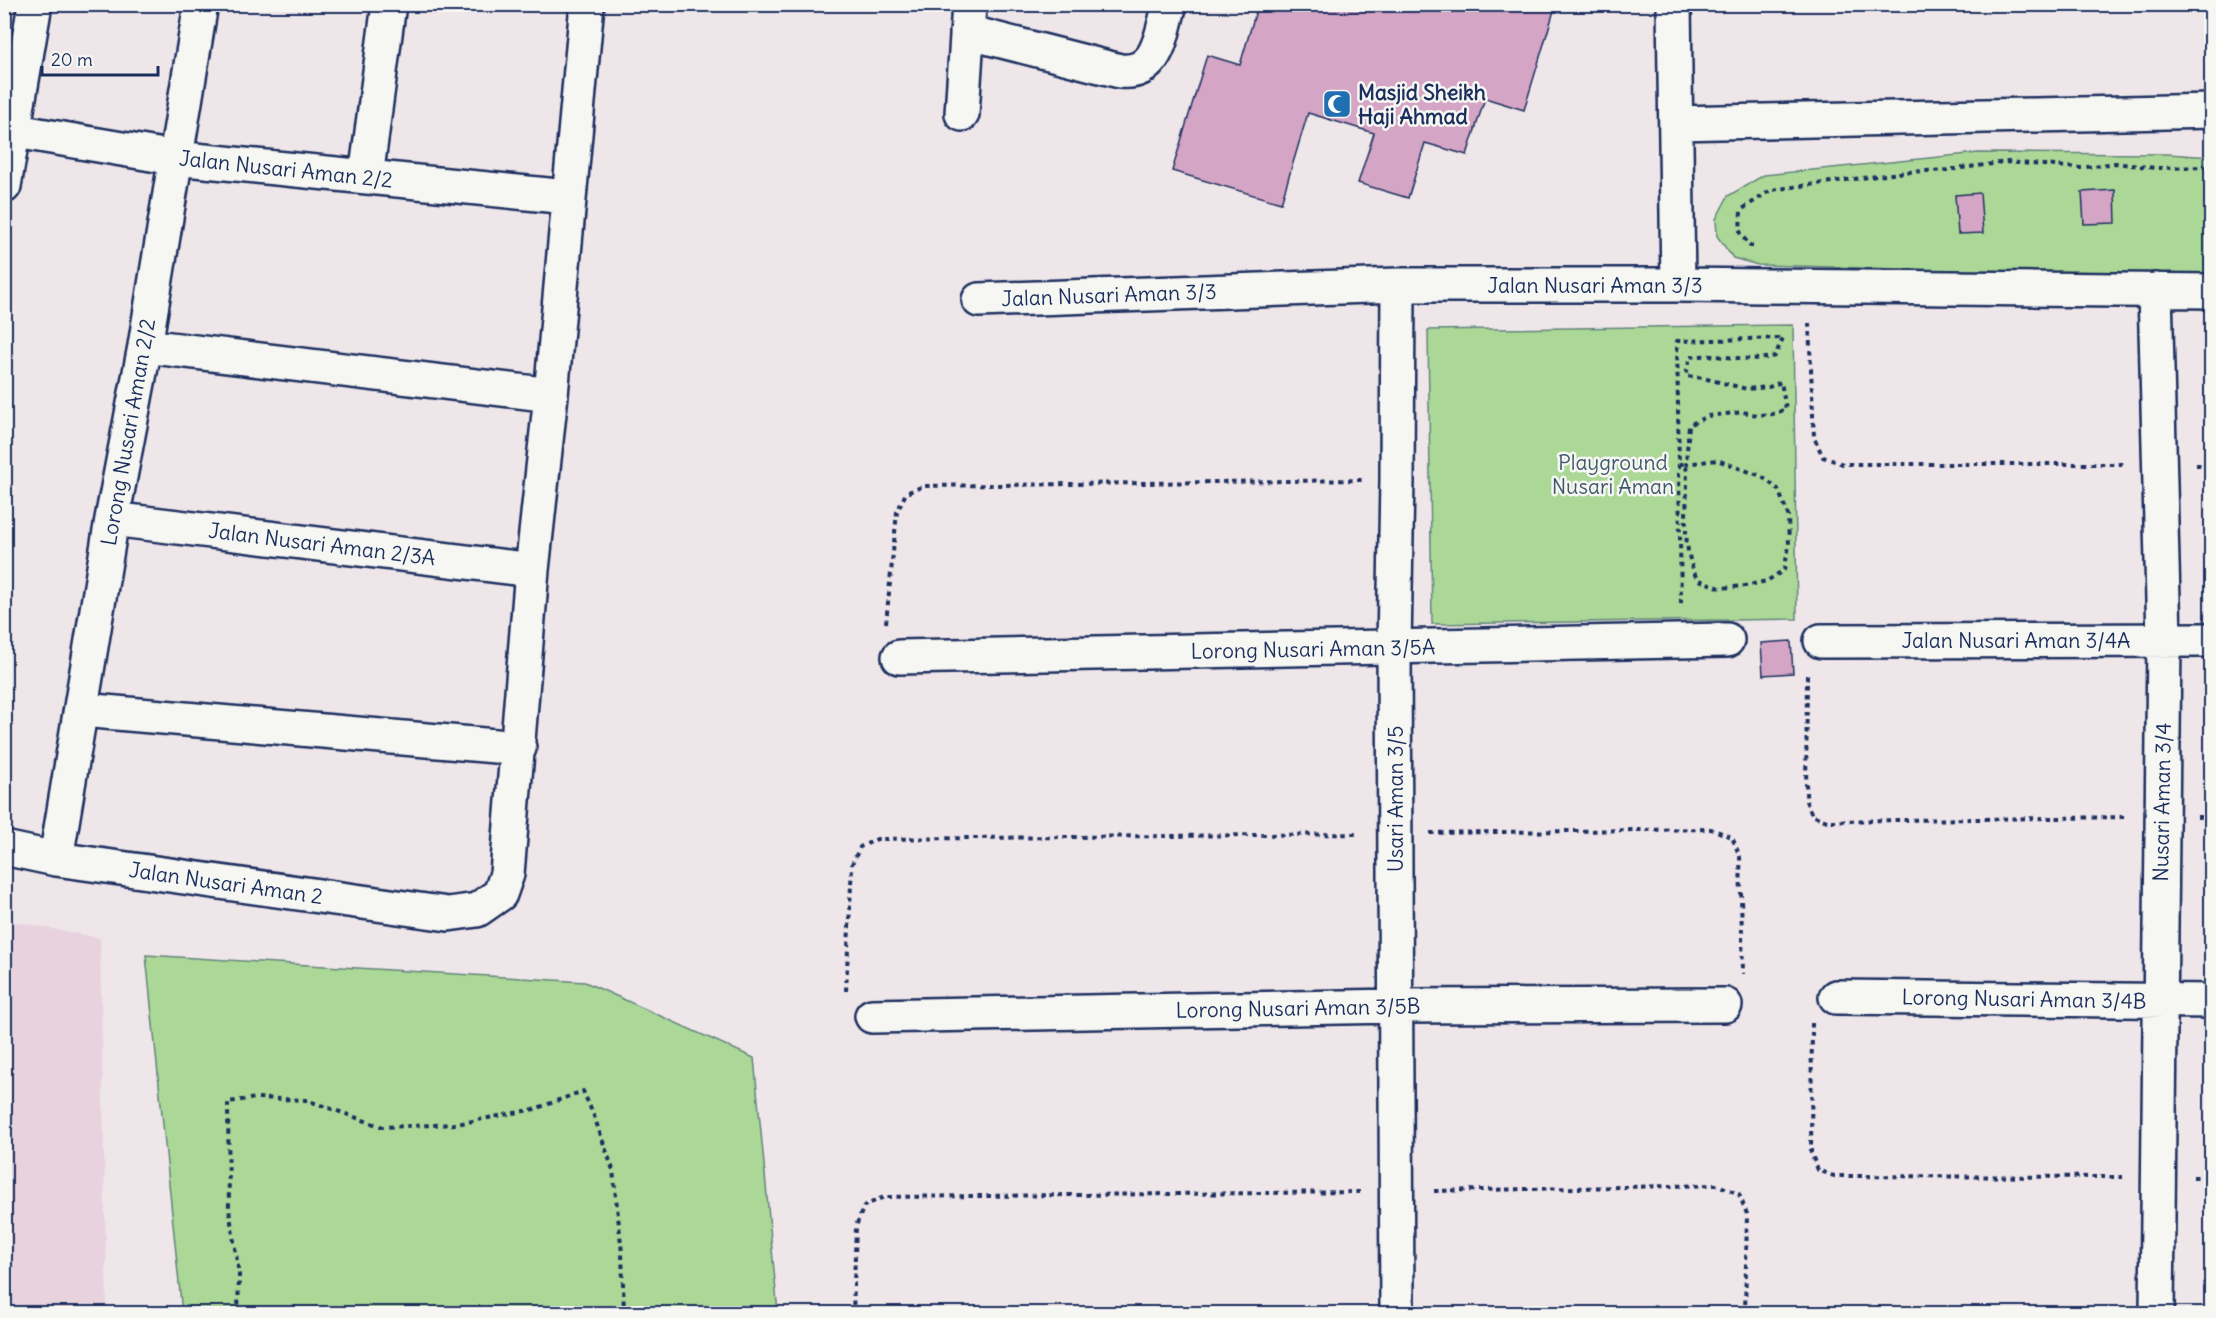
<svg xmlns="http://www.w3.org/2000/svg" width="2216" height="1318" font-family="Delius,sans-serif">
<rect width="100%" height="100%" fill="#efe6e9"/>
<filter id="ink" filterUnits="userSpaceOnUse"><feTurbulence type="fractalNoise" baseFrequency=".0167" numOctaves="2"/><feDisplacementMap in="SourceGraphic" scale="12" xChannelSelector="R" yChannelSelector="G"/><feConvolveMatrix kernelMatrix="1 2 1 2 8 2 1 2 1" color-interpolation-filters="sRGB"/></filter>
<g filter="url(#ink)">
<path fill="#e7d2de" d="M5 920 100 938 107 1313H5Z"/>
<path fill="#abd897" stroke="#63847a" stroke-width="1.5" d="M1978 153 2168 154 2211 157V278L1758 265 1733 258 1717 236 1716 219 1728 196 1764 175Z
M1793 325 1797 619 1432 624 1428 330Z
M146 955 585 982 754 1058 778 1313H182Z"/>
<path fill="#d5a5c5" stroke="#1b2f5e" stroke-width="1.5" d="M1258 4H1556L1524 110 1485 98 1467 155 1425 143 1408 198 1358 183 1374 133 1308 113 1281 203 1172 171 1207 55 1240 65Z
M2115 190 2116 223 2084 224 2082 192Z
M1980 193 1983 233 1958 234 1955 195Z
M1791 641 1793 673 1763 675 1761 643Z"/>
<g fill="none" stroke-linecap="round" stroke-linejoin="round">
<g stroke="#1b2f5e" stroke-width="38">
<path id="minor" d="M1674 4 1678 285
M967 32 1120 71C1159 75 1161 34 1170 4
M962 114 969 4
M1676 123 2212 111
M4 129 175 158 568 197
M366 177 389 4
M4 186 35 4
M2155 290 2164 639 2157 1314
M979 300 1398 285H1678L2212 291
M145 346 551 395
M112 519 532 570
M1821 641 2212 640
M899 657 1727 640
M82 710 519 748
M4 848 56 859 448 914 477 910 500 894 507 874 532 570 551 395 587 4
M56 859 112 519 145 346 201 4
M1836 997 2212 1001
M872 1016 1396 1006 1725 1005
M1397 1314 1394 647 1397 480 1398 285"/>
</g>
<path stroke="#1b2f5e" stroke-width="4" stroke-dasharray="4.5 4.5" stroke-linecap="butt" d="M1753 246H1750L1740 233 1741 210 1771 190 1907 172 1947 170 2007 162 2080 168 2115 163 2156 168 2212 167
M1809 323 1814 437 1823 457 1843 464H2123
M1679 464H1686C1690 508 1678 537 1697 579L1720 588 1745 586 1767 581 1784 570 1789 546 1788 515 1778 489 1761 476 1717 460 1686 464 1689 425 1708 416 1743 412 1757 415 1773 414 1786 409 1781 382 1769 387 1747 389 1703 378 1686 376 1690 357C1719 352 1745 364 1775 356L1783 338 1677 341 1681 605
M2196 465H2212
M886 623 897 512 906 493 924 486 1362 480
M1807 675 1806 801 1812 815 1827 821 2127 817
M2197 817H2212
M1430 833 1711 829 1732 837 1740 857 1743 974
M846 991 852 864 860 847 877 839 1359 834
M1812 1023 1811 1153 1818 1170 1834 1176 2123 1177
M2193 1177H2212
M1434 1191 1718 1185 1739 1194 1747 1214 1745 1314
M238 1314 239 1274 229 1209 228 1102 256 1098 306 1100 383 1127 457 1124 535 1109 583 1091 594 1116 613 1170 622 1253 624 1314
M853 1314 856 1226 864 1206 884 1197 1360 1192"/>
<use href="#minor" stroke="#f6f6f2" stroke-width="33"/>
</g>
</g>
<defs>
<g id="mosque-square" transform="scale(1.5)"><rect x="-9" y="-9" width="18" height="18" rx="4" fill="#1f6fb2" stroke="#f6f6f2"/><path d="M3.5-4.9A6 6 0 1 0 3.5 4.9A5 5 0 1 1 3.5-4.9Z" fill="#fff"/></g>
</defs>
<g fill-rule="evenodd">
<use href="#mosque-square" x="1337" y="104"/>
</g>
<g text-anchor="middle" dominant-baseline="central" stroke-width="5" stroke-linejoin="round" paint-order="stroke">
<g font-size="21" font-weight="bold" fill="#1b2f5e" stroke="#f6f6f2" text-anchor="start">
<text x="1358" y="92">Masjid Sheikh<tspan x="1358" dy="24">Haji Ahmad</tspan></text>
</g>
<g font-size="21" fill="#1b2f5e" stroke="#f6f6f2">
<text transform="translate(286 169) rotate(6)">Jalan Nusari Aman 2/2</text>
<text x="1595" y="285">Jalan Nusari Aman 3/3</text>
<text transform="translate(1109 295) rotate(-2)">Jalan Nusari Aman 3/3</text>
<text transform="translate(128 432) rotate(-80)">Lorong Nusari Aman 2/2</text>
<text transform="translate(322 544) rotate(7)">Jalan Nusari Aman 2/3A</text>
<text x="2016" y="640">Jalan Nusari Aman 3/4A</text>
<text transform="translate(1313 649) rotate(-1)">Lorong Nusari Aman 3/5A</text>
<text transform="translate(1395 799) rotate(-90)">Usari Aman 3/5</text>
<text transform="translate(2162 802) rotate(-89)">Nusari Aman 3/4</text>
<text transform="translate(226 883) rotate(8)">Jalan Nusari Aman 2</text>
<text transform="translate(2024 999) rotate(1)">Lorong Nusari Aman 3/4B</text>
<text transform="translate(1298 1008) rotate(-1)">Lorong Nusari Aman 3/5B</text>
</g>
<g font-size="21" fill="#3f596c" stroke="#f6f6f2">
<text x="1613" y="462">Playground<tspan x="1613" dy="24">Nusari Aman</tspan></text>
</g>
</g>
<rect width="2216" height="1318" fill="none" stroke="#f6f6f2" stroke-width="24"/>
<rect x="12" y="12" width="2192" height="1294" fill="none" stroke="#1b2f5e" stroke-width="2" filter="url(#ink)"/>
<path d="M42 66v9h116v-9" fill="none" stroke="#1b2f5e" stroke-width="3"/>
<text x="51" y="66" font-size="18" fill="#1b2f5e" stroke="#f6f6f2" stroke-width="4.5" paint-order="stroke">20 m</text>
</svg>
